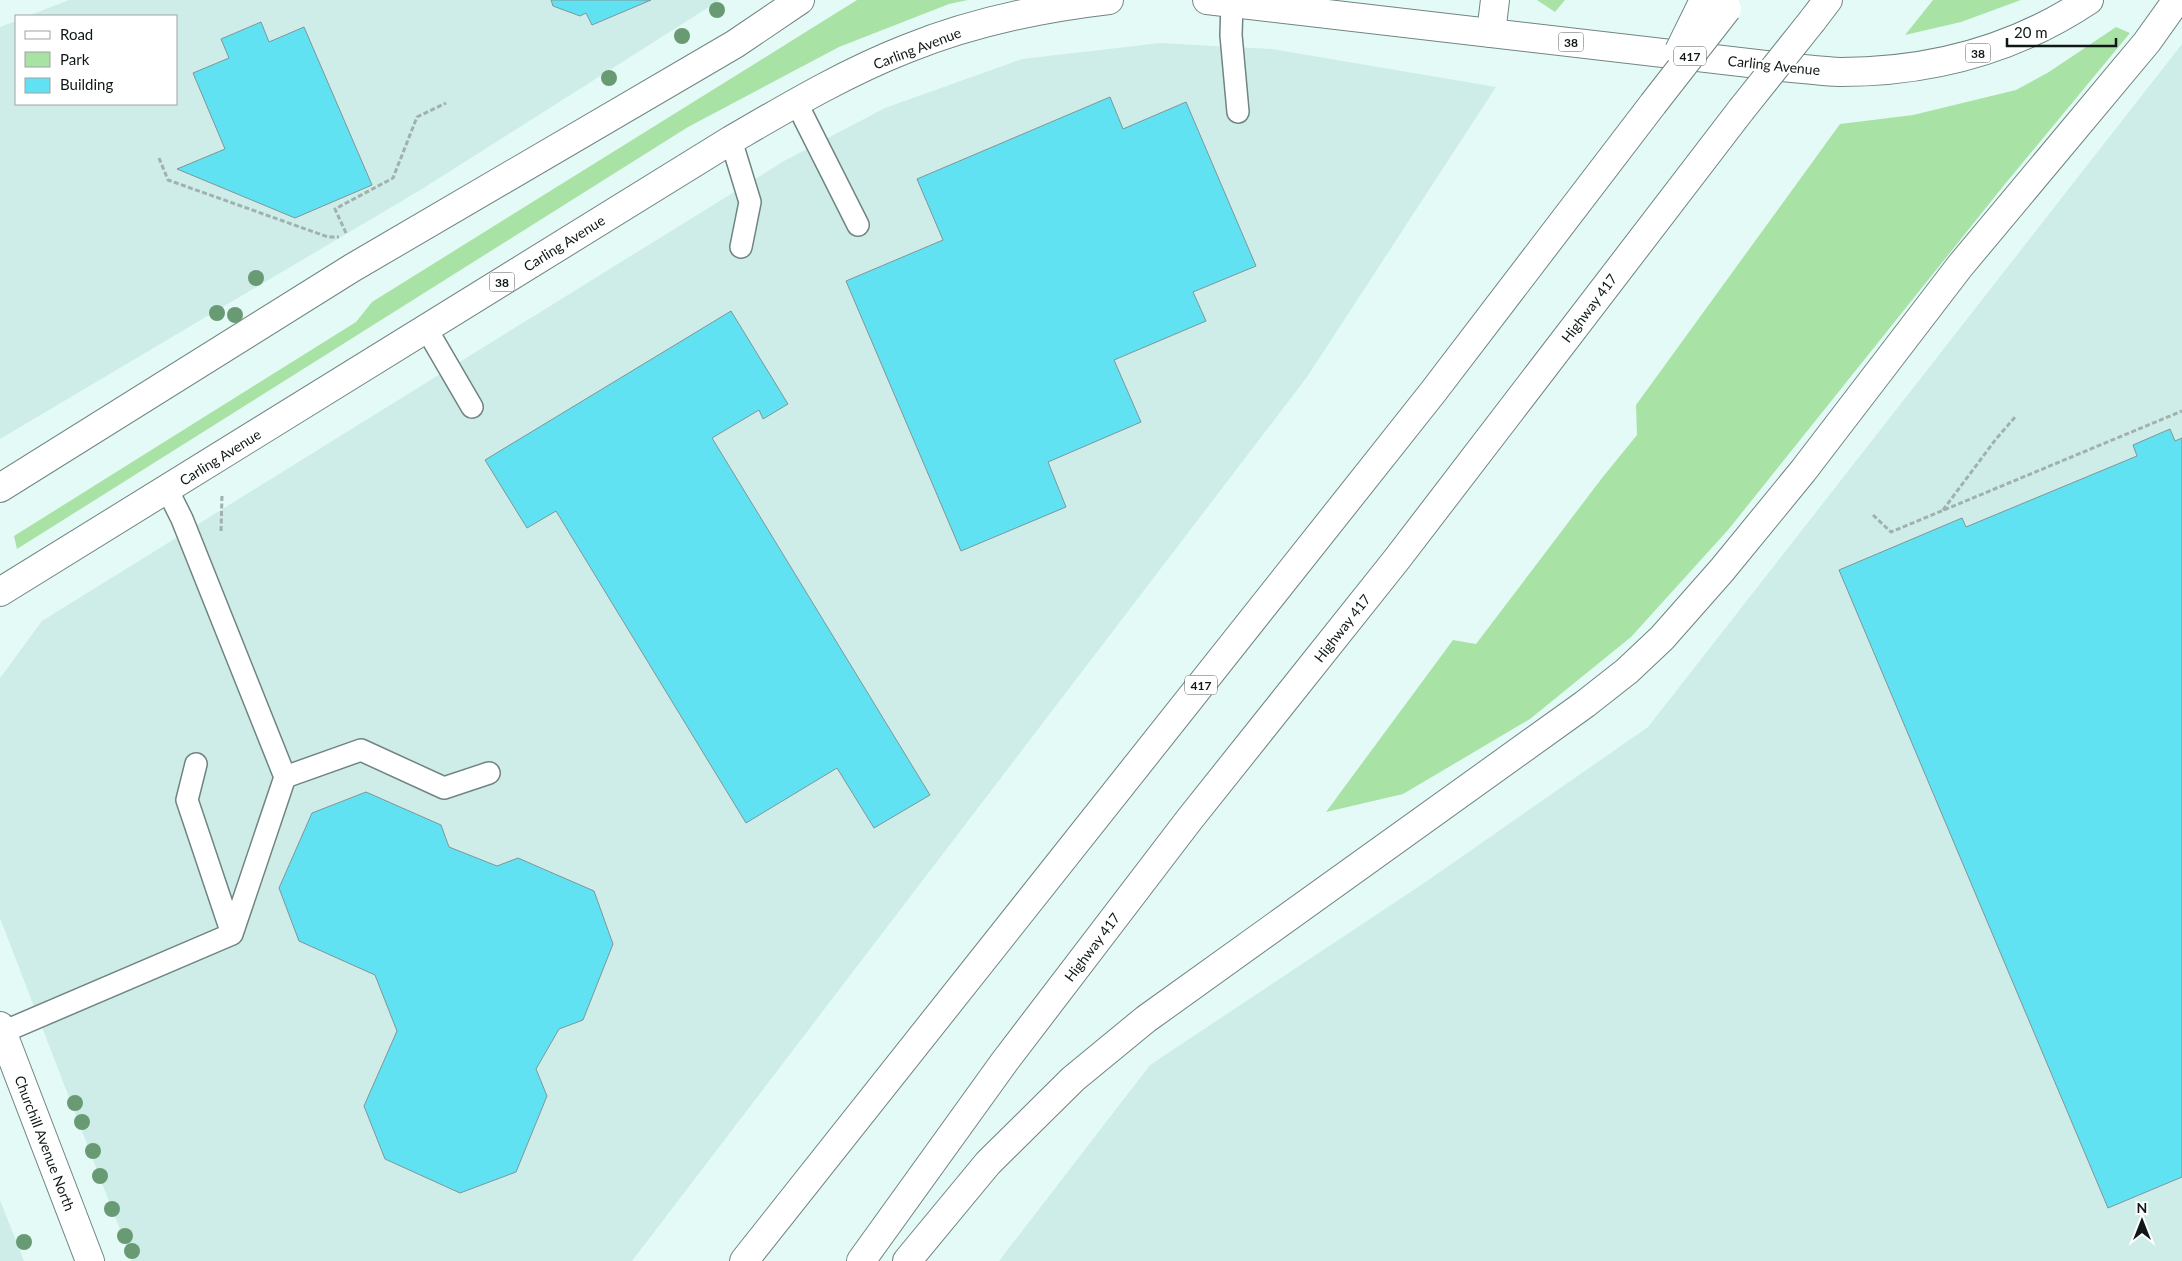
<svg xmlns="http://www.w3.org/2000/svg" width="2182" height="1261" font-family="Lato,sans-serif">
<rect width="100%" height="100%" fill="#e4faf7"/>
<path fill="#ceede9" d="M69 0H720L422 189 0 439V27L16 21V104H176V16H28Z
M1160 43 1272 49 1496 87 1307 377 632 1261H132L0 918V678L42 621 784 161 885 108 1022 59Z
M2182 44V1261H999L1150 1065 1424 883 1648 727Z
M0 1200 24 1261H0Z"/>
<path fill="#a8e3a5" d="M857 0H968L949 4 839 47 688 127 17 549 14 536 356 322 372 302Z
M1537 0H1565L1555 12Z
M1933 0H2021L1961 22 1905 35Z
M2116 27 2130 33 2005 184 1728 530 1631 637 1530 719 1403 794 1326 812 1453 640 1476 644 1602 478 1637 435 1636 405 1840 124 1913 115 2016 90 2049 72Z"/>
<path fill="#61e2f3" stroke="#809598" d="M551 0H651L592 25 586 13 580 16 553 6Z
M261 22 269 42 304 27 372 185 295 218 177 169 225 149 193 73 229 58 221 39Z
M1110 97 1123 129 1186 102 1256 266 1193 292 1206 321 1114 360 1141 422 1048 462 1066 507 961 551 846 281 943 240 917 179Z
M731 311 788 404 763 419 759 410 712 438 930 795 874 828 837 768 746 823 556 511 527 528 485 460Z
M2170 429 2175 441 2182 438V1177L2108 1208 1839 570 1962 518 1966 527 2137 456 2133 445Z
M366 792 441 825 449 847 497 866 518 858 594 891 613 944 583 1020 559 1029 536 1069 547 1096 516 1172 460 1193 385 1159 364 1106 397 1031 375 975 299 941 279 888 312 813Z"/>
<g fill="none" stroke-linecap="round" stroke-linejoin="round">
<g stroke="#708481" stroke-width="24">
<path id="service" d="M1232 2 1231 35 1238 112
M796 102 858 225
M731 140 750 202 741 247
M426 328 472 407
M167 489 182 519 285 777
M196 764 187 800 232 934
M3 1032 232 934 285 777 361 750 444 788 489 773"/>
</g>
<g stroke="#708481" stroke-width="30">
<path id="minor" d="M0 1026 90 1261"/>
</g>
<g stroke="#708481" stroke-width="30">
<path id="tertiary" d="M1491 33 1495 0"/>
</g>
<g stroke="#708481" stroke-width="30">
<path id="primary" d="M1207 0 1783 67C1802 69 1821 71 1840 72 1930 72 2014 50 2089 0
M0 488 352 268 735 44 800 0
M0 592 731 140C788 107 845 73 906 49 970 23 1040 8 1109 0"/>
</g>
<g stroke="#708481" stroke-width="30">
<path id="motorway" d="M1812 21 1828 0
M744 1261 1433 392 1653 104
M861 1261 1005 1061 1189 820 1397 559 1741 110
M907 1261 988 1163 1073 1079 1146 1019 1585 704 1627 671 1662 638 1722 570 1803 471 1960 266 2147 42 2177 0"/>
</g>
<path stroke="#a0b1af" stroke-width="3" stroke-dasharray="5 2.5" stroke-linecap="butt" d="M159 158 168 180 328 237H339
M346 233 335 209 393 178 417 117 446 103
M1943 510 1996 439 2016 416
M1873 515 1891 532 2182 411
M221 531 222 495"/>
<use href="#service" stroke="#fff" stroke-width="21"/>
<use href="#minor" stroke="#fff" stroke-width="28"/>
<use href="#tertiary" stroke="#fff" stroke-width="28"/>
<use href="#primary" stroke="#fff" stroke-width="28"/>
<use href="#motorway" stroke="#fff" stroke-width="28"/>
<g stroke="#708481" stroke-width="30" stroke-linecap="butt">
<path id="motorway-bridge" d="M1679 51 1704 0
M1653 104 1727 9
M1741 110 1812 21"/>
</g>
<use href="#motorway-bridge" stroke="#fff" stroke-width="28"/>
</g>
<g fill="#689a73">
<circle cx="717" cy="10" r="8"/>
<circle cx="682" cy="36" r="8"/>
<circle cx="609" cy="78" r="8"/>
<circle cx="256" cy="278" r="8"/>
<circle cx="217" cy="313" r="8"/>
<circle cx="235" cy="315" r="8"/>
<circle cx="75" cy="1103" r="8"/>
<circle cx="82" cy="1122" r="8"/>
<circle cx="93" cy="1151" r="8"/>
<circle cx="100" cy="1176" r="8"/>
<circle cx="112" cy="1209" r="8"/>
<circle cx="125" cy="1236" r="8"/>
<circle cx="24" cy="1242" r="8"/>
<circle cx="132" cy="1251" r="8"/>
</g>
<g text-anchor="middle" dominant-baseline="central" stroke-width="5" stroke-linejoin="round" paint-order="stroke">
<g fill="#fff" stroke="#585d5d" stroke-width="1">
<rect x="1558.5" y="32.5" width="25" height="19" rx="4"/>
<rect x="1965.5" y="43.5" width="25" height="19" rx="4"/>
<rect x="1674" y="46.5" width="32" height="19" rx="4"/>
<rect x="489.5" y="272.5" width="25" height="19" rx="4"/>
<rect x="1185" y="675.5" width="32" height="19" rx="4"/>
</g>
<g font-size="12" font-weight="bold" fill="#101817">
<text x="1571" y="42">38</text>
<text x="1978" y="53">38</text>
<text x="1690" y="56">417</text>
<text x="502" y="282">38</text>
<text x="1201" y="685">417</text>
</g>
<g font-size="14" fill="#101817" stroke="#fff">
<text transform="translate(917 48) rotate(-21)">Carling Avenue</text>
<text transform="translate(1774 65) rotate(6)">Carling Avenue</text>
<text transform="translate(564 243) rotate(-32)">Carling Avenue</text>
<text transform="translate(1589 308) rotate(-53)">Highway 417</text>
<text transform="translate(220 457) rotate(-32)">Carling Avenue</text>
<text transform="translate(1342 628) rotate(-52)">Highway 417</text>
<text transform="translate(1092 947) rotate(-53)">Highway 417</text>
<text transform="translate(45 1143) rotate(69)">Churchill Avenue North</text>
</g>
</g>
<rect x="15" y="15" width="162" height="90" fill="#ffffff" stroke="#9fa3a2"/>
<rect x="25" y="31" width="25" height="8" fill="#ffffff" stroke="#9fa3a2"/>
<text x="60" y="40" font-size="15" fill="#101817">Road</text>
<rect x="25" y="52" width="25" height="15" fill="#a8e3a5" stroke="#9fa3a2"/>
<text x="60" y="65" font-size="15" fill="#101817">Park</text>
<rect x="25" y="78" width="25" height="15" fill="#61e2f3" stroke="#9fa3a2"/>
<text x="60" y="90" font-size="15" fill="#101817">Building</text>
<g transform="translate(2142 1221)" stroke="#ffffff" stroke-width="4" paint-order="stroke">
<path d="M0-4L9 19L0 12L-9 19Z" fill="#101817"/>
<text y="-8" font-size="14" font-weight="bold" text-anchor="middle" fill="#101817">N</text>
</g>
<path d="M2007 38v8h109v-8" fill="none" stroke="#101817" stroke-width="2.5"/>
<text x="2014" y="38" font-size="15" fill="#101817" stroke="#ffffff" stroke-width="4" paint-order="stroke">20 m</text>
</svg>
